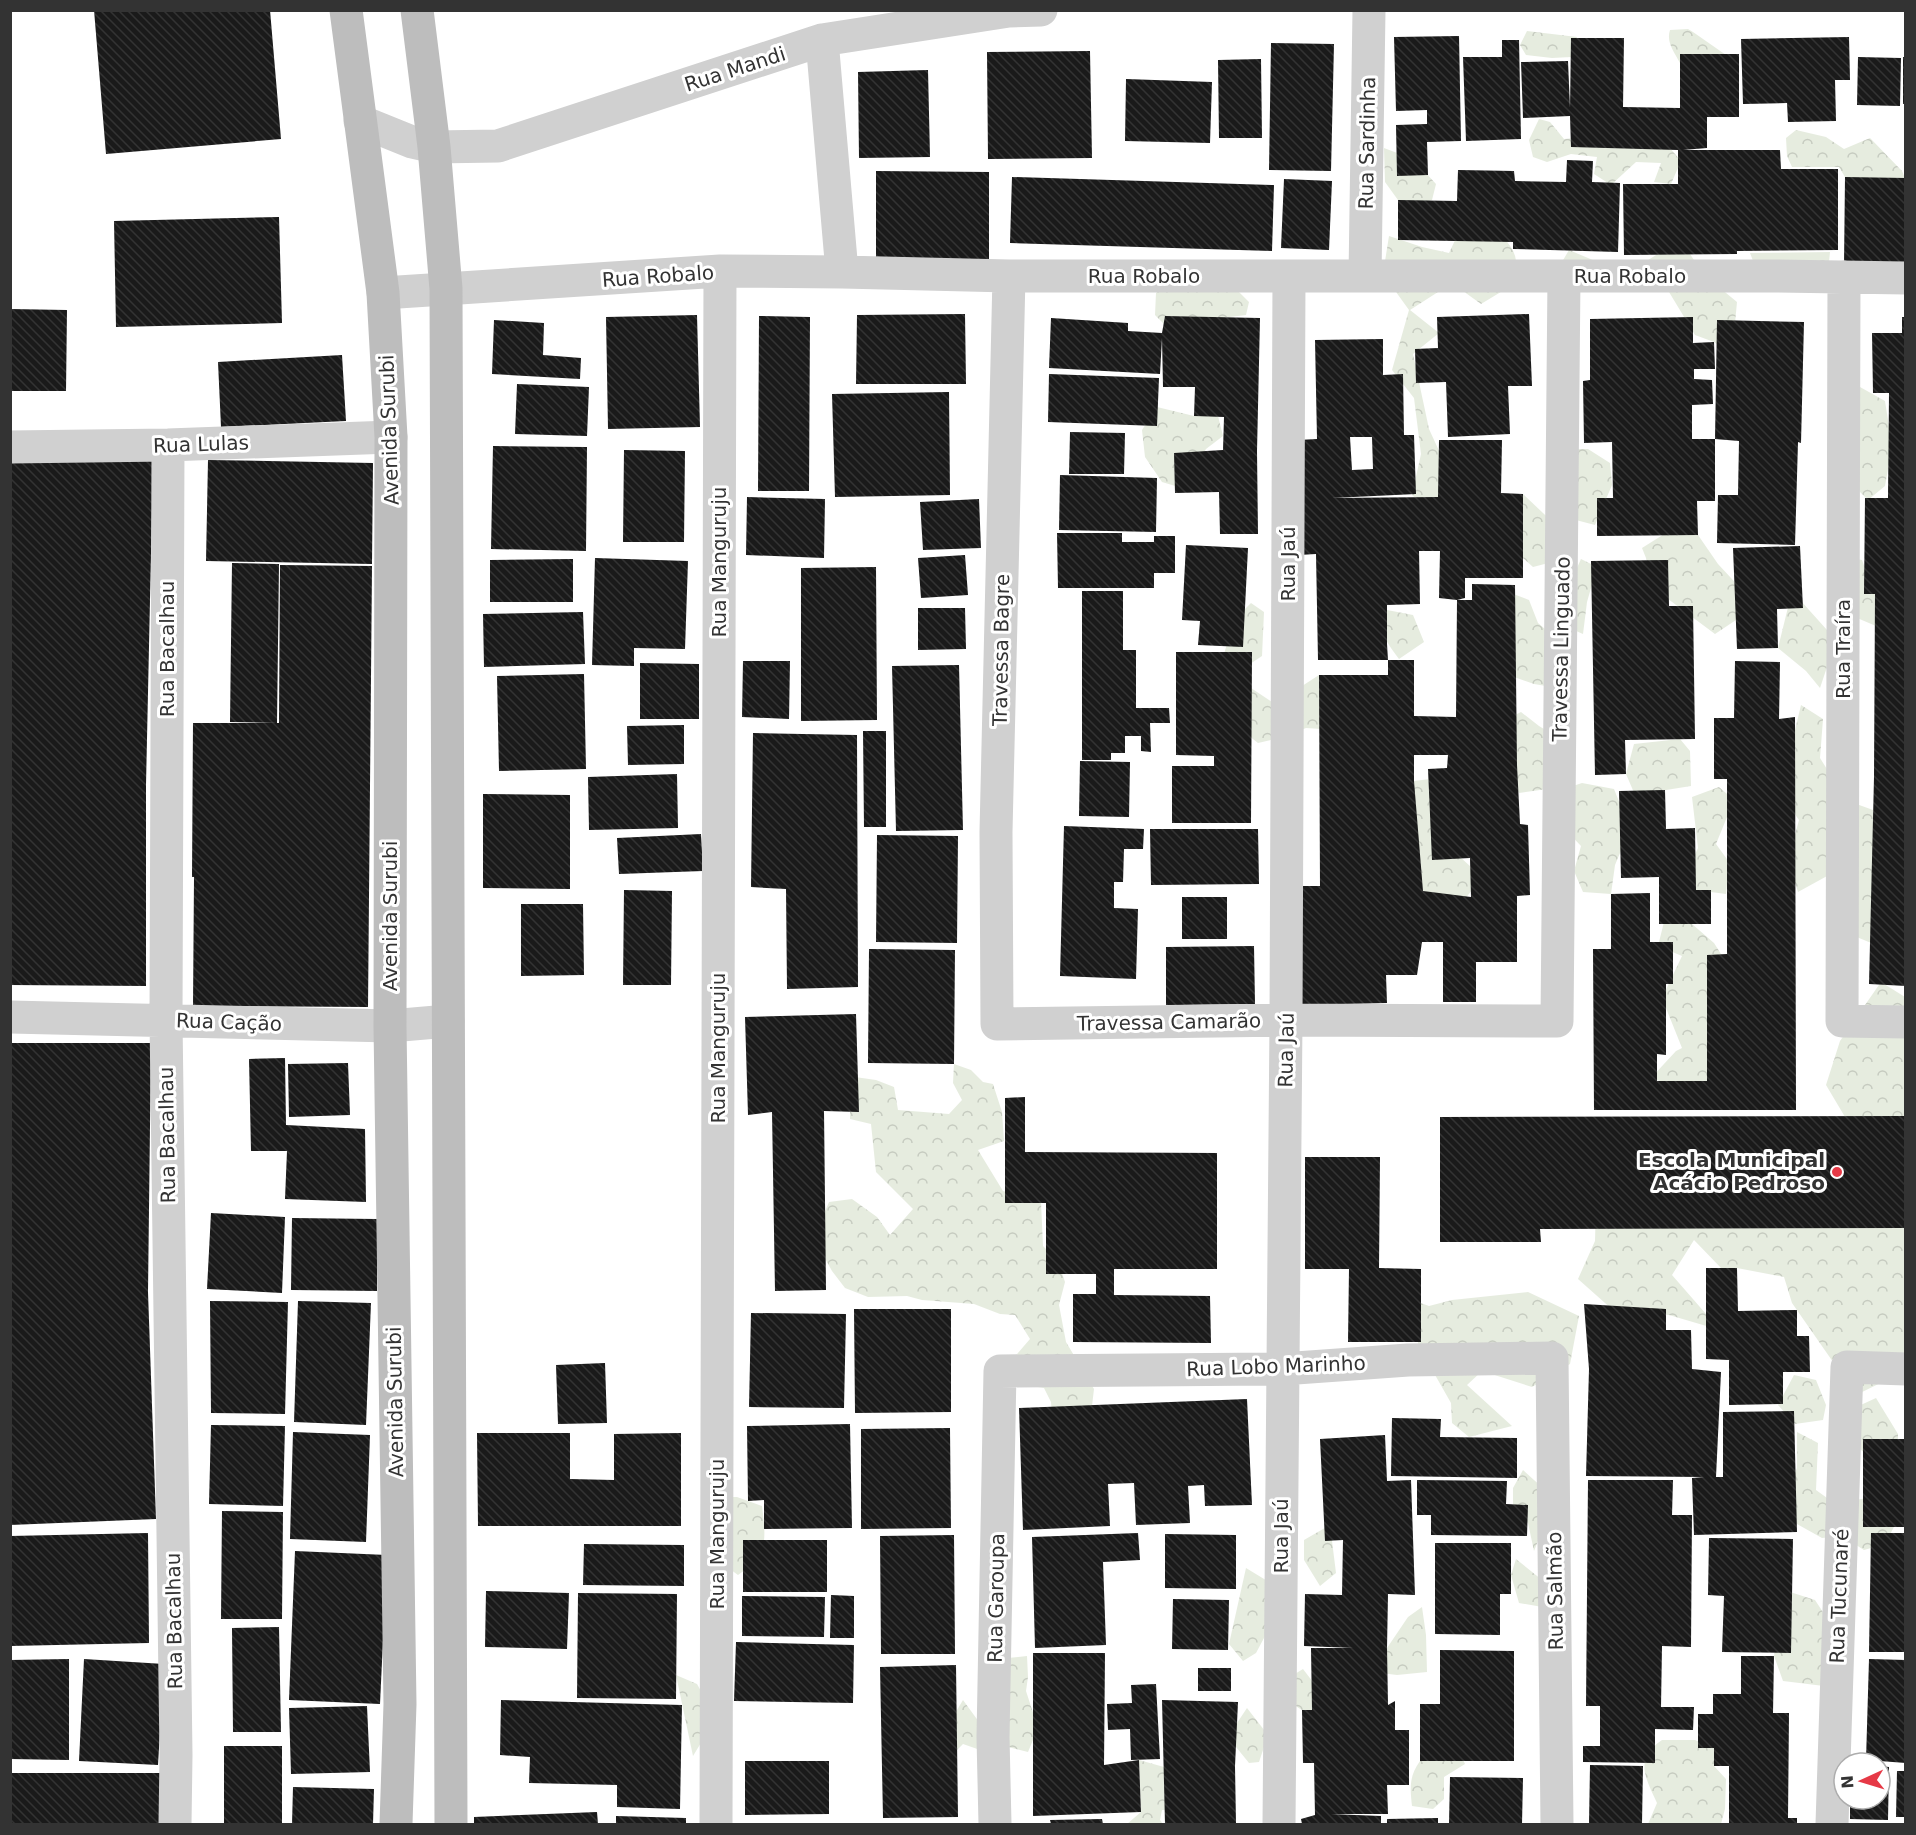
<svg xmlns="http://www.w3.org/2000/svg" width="1916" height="1835" font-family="'DejaVu Sans',sans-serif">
<defs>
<pattern id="forest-crowns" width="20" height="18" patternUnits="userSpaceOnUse" patternTransform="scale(1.5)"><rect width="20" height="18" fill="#e6ecdf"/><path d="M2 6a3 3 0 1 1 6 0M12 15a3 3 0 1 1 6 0" fill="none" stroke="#c6cbc0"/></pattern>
<pattern id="building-back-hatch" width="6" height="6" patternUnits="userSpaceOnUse" patternTransform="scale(1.5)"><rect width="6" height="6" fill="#1a1a1a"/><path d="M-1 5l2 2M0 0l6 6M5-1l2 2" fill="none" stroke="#333"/></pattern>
</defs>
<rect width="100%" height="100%" fill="#fff"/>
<path fill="url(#forest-crowns)" d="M1688 29 1693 32 1726 55 1701 62 1680 63C1674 52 1666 42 1670 30Z
M1527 31 1577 37 1571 57 1552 58 1526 55 1520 45Z
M1539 119 1550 122 1564 139 1597 136 1658 134 1681 161 1671 184 1654 182 1661 163 1636 162 1611 185 1594 174 1597 157 1571 154 1547 162 1533 157 1529 140Z
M1796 130 1826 137 1844 149 1870 138 1902 171 1905 178 1868 184 1845 177 1839 167H1792L1787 156 1786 138Z
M1384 148 1413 159 1436 184 1432 200 1414 205 1398 200 1385 182Z
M1458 234 1503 237C1519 255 1517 261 1514 284L1481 304 1452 283 1410 310 1439 333 1413 354 1429 429 1446 466 1455 500 1431 512 1412 495 1421 454 1414 398 1392 370 1409 310 1383 274 1389 236 1422 247 1449 253Z
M1569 250 1626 274 1664 250 1690 254 1703 274 1737 302 1732 355 1714 342 1695 335 1669 292 1562 262Z
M1830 252 1829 262 1755 266 1750 253Z
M1164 285 1234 287 1249 302 1246 315 1165 325 1155 315 1156 293Z
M1860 387 1885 401 1892 446 1885 486 1868 500 1836 468 1832 412Z
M1157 407 1194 416H1218L1223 436 1206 449 1182 488 1162 482 1145 457 1142 430Z
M1571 449H1588L1610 463 1612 485 1595 525 1572 519Z
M1523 494 1563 532 1556 561 1533 567 1516 552 1507 505Z
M1669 531 1698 535 1718 564 1744 592 1736 620 1715 634 1660 593 1642 548Z
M1839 556 1862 560 1872 587 1895 604 1876 626 1850 615Z
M1581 559 1597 567 1587 602 1583 634 1567 627 1568 588Z
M1792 591 1836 640 1820 688 1806 671 1778 648Z
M1508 592 1529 600 1538 623 1560 642 1552 687 1534 684 1500 672Z
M1251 603 1264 612 1262 656 1250 664 1248 686 1278 706 1299 688 1319 675 1321 729 1306 728 1283 737 1258 743 1239 728 1224 654 1234 620Z
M1387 610 1413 615 1424 642 1399 659C1383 638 1382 636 1387 610Z
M1801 705 1823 719 1820 758 1840 790V798L1873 810 1882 875 1881 947 1842 931 1838 870 1798 892 1788 861 1799 820 1780 793Z
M1521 712 1539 726 1559 738 1573 786 1582 783 1614 789 1630 829 1615 865 1611 894 1583 892 1574 871 1581 846 1562 826 1547 789 1519 793 1496 753 1497 724Z
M1680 739 1690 751 1691 786 1635 795 1626 774 1634 744Z
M1430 779 1437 836 1482 877 1462 903 1423 891 1408 795 1414 781Z
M1719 787 1734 800 1716 844 1729 862 1726 894 1696 890 1689 867 1698 848 1692 797Z
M1665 918 1692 924 1714 943 1737 979 1726 1067 1698 1093 1651 1078 1676 1051 1682 1048 1662 998 1682 956 1658 946Z
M1881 982 1905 997V1134L1848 1122 1826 1085 1840 1041Z
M954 1064 971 1070 983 1082 993 1084 1002 1112 1004 1141 978 1150 1003 1191 1041 1202 1043 1246 1058 1261 1065 1282 1059 1305 1066 1342 1094 1389 1092 1406 1053 1428 1051 1402 1044 1388 1007 1382 1006 1367 1030 1339 1015 1315 1000 1314 974 1304 922 1300 907 1296 868 1297 845 1288 832 1271 822 1253 820 1223 829 1202 852 1199 877 1217 890 1235 913 1209 876 1172 871 1124 850 1119V1084L855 1077 876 1080 894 1087 898 1110 949 1114 962 1100 953 1083Z
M1596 1204 1905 1226V1371L1856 1395 1792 1303 1784 1277 1737 1268 1722 1269 1694 1240 1672 1275 1720 1330 1669 1315 1614 1311 1578 1279 1595 1241Z
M1528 1292 1579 1316 1570 1364 1532 1387 1482 1371 1467 1385 1512 1426 1469 1437 1452 1423 1451 1403 1418 1345V1302L1429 1306 1452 1300Z
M1794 1375 1816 1380 1826 1405 1823 1420 1795 1424 1778 1405Z
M1876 1398 1898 1434V1450L1875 1461 1851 1442 1852 1409Z
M1797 1432 1818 1443 1816 1490 1834 1503 1875 1497 1897 1521 1885 1544 1864 1550 1842 1536 1822 1538 1788 1519 1794 1475 1797 1468Z
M1523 1470 1544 1489 1550 1511 1534 1551 1528 1523 1513 1510V1488Z
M726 1497H737L762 1506C764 1523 768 1546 757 1560 753 1566 744 1570 738 1575L704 1550Z
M1330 1525 1336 1573 1320 1586 1304 1560V1540Z
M1516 1559 1552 1588 1548 1608 1519 1603 1511 1575Z
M1246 1568 1269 1582 1272 1623 1256 1653 1243 1661 1229 1644Z
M1787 1591 1815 1600 1836 1632 1824 1686 1783 1681 1774 1656Z
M1422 1607 1426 1635 1427 1672 1397 1675 1381 1673 1378 1657 1387 1648 1408 1617Z
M1027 1656 1028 1677 1026 1691 1038 1728 1028 1752 996 1744 1008 1658Z
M1303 1669 1316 1686 1319 1712 1302 1710 1289 1702 1285 1680Z
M676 1675 697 1684 716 1718 693 1756Z
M963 1700 979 1722 983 1751 963 1744 954 1753 951 1720Z
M1247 1708 1268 1735 1259 1762 1249 1763 1232 1742 1237 1723Z
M1662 1740H1695L1714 1748V1766L1726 1779 1725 1809 1721 1824H1648L1657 1803C1645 1777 1634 1759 1662 1740Z
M1455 1742 1465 1764 1444 1777V1799L1433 1809 1412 1806C1410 1788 1409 1776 1420 1761Z
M1139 1760 1164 1767 1184 1810H1162L1160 1820 1163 1824H1127L1141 1812Z"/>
<path fill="url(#building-back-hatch)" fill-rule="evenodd" d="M94 10H270L281 139 106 154Z
M1459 36 1461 141 1427 142 1428 175 1397 176 1396 125 1427 124V110L1396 111 1394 37Z
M1849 37 1850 80H1835L1836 121 1788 122 1787 103 1743 104 1741 39Z
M1571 38H1624L1623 107 1680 108V54H1739V117H1707V148L1683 150H1780L1781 169H1838V250L1737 251V254L1624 255 1623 184H1678V150L1571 147 1570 116 1523 118 1521 62 1568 61 1570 108Z
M1502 40H1519L1521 139 1466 141 1463 57H1502Z
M1271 43 1334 44 1331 171 1269 170Z
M1090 51 1092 158 988 159 987 52Z
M1858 57 1901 58 1900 106 1857 105Z
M1903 57H1906V104H1903Z
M1261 59 1262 138H1219L1218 60Z
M928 70 930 157 859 158 858 72Z
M1126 79 1212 82 1210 143 1125 141Z
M1567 160 1593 161 1592 182 1620 183 1618 252 1513 249V242L1398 240V200L1457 201 1458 170 1514 171 1515 181 1566 182Z
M876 171 989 172V261L876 260Z
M1012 177 1274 185 1272 251 1010 243Z
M1845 177 1906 178V265H1844Z
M1284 179 1332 181 1329 250 1281 248Z
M279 217 282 323 116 327 114 221Z
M10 309 67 310 66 391H10Z
M965 314 966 384H856L857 315Z
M1529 314 1532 386H1508L1510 434 1448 437 1446 382 1416 383 1415 349 1438 348 1437 317Z
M697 315 700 427 608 429 606 317Z
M759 316 810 317 809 491H758Z
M1165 316 1260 318 1257 451 1258 534H1220L1219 492 1175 493 1174 453 1223 450 1224 417 1194 416 1195 387H1163L1162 338 1160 374 1049 368 1051 318 1128 323V331L1162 333Z
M1693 317V343L1714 342 1715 369H1694V379L1712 380 1713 404 1692 405V439H1715L1717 320 1804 322 1801 443 1798 442 1795 545 1717 543 1718 495H1738L1739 441 1715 439V501H1697L1698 535 1597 536V498H1613L1612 442 1584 443 1583 381 1590 380V319Z
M1902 317H1906V986L1869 984 1874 777 1875 594H1864L1865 498H1888L1889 393H1873L1872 333H1902Z
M494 320 544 323 543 355 581 358 580 379 492 374Z
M1383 339V375L1403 374 1404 435H1414L1416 494 1332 498 1438 497 1439 440H1502L1501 493 1523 494V578H1465V598L1457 600 1439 598 1440 551H1419L1420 604 1387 605V644L1388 660H1414V716L1456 717 1457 600H1472V584L1515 585 1517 765 1520 824 1528 825 1530 895 1517 896V962H1476V1002H1443V942H1422L1417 975H1386L1387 1003 1302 1005 1299 886H1320L1319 675H1388V660H1318L1316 554 1299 555 1298 440 1317 439 1315 340ZM1350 437H1372L1373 469 1352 470ZM1414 755H1448L1447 768 1428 769 1432 860 1470 858 1471 897 1423 891 1414 781Z
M342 355 346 421 221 427 218 362Z
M1049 374 1159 378 1157 426 1048 422Z
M517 384 589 387 587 436 515 434Z
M949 392 950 495 835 497 832 394Z
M1070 432 1125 433 1124 474H1069Z
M493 446 587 447 586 551 491 549Z
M624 450 685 451 684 542H623Z
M10 460 153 461 146 785V986L10 985Z
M208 460 373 463 372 564 206 561Z
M1060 475 1157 478 1156 532 1059 530Z
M747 497 825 499 824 558 746 555Z
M979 499 981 548 923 550 920 502Z
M1057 533H1122V542H1154V536H1175V573H1154V588H1058Z
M1186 545 1248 548 1243 647 1198 645 1200 621 1182 620Z
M1800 546 1803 608 1777 609 1778 648 1737 649 1733 548Z
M965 555 968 595 921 598 918 558Z
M595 558 688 561 685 649 634 648V666L592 665Z
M573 559V602H490V560Z
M1668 560 1669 606H1693L1695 739 1625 740 1626 774 1595 775 1591 561Z
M232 563 279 564 277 723 230 722Z
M280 565 372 566 368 1007 193 1006 194 877H192L193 723H279Z
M876 567 877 720 801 721V568Z
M1082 591H1123V650H1136V708H1169L1170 723H1150L1151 752 1141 751V736H1125V753H1111V760H1082Z
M918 608H965L966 649 918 650Z
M583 612 585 664 484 667 483 614Z
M1176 652H1252L1251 823H1172V766H1214V756L1176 755Z
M743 661H790L789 719 742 717Z
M1735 661 1780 662 1779 719 1795 717 1796 1110H1594L1593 949H1611V894L1650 893V942H1673V984H1666V1055L1657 1054V1081H1707V955L1727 954V779H1714V718H1734Z
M640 663 699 664V719H640Z
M959 665 963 830 896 831 892 666Z
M584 674 586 769 499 771 497 676Z
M684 725V764L628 765 627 726Z
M863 731H886V827H864Z
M753 733 857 735 858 987 787 989 786 889 751 887Z
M1080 761 1130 762 1129 817 1079 816Z
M677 774 678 828 589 830 588 777Z
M1665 790 1666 829 1695 828 1696 890H1711V924H1659V877L1621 878 1619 791Z
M483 794 570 795V889L483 888Z
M1064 826 1144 829 1143 849H1124L1123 882H1114V908L1138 909 1136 979 1060 976Z
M1150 829H1258L1259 884 1151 885Z
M701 834 703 871 619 874 617 838Z
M877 835 958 836 957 943 876 942Z
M624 890 672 891 671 985H623Z
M1182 897H1227V939H1182Z
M521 904H583L584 975 521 976Z
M1254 946 1255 1004 1166 1005V947Z
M869 949 955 950 954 1064 868 1063Z
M856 1014 859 1112 824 1111 826 1290 775 1291 772 1112 748 1115 745 1017Z
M10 1043H151L148 1292 156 1519 10 1525Z
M285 1058 286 1125 365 1129 366 1202 285 1199 287 1151H251L249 1059Z
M348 1063 350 1115 289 1117 288 1064Z
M1025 1097V1152L1217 1153V1269H1114V1295L1210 1296 1211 1343 1073 1342V1294H1096V1274H1046V1203H1005V1098Z
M1906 1116V1228L1540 1229 1541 1242H1440V1117Z
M1305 1157H1380L1379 1268 1421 1269V1342H1348L1349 1269H1305Z
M211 1213 285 1217 282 1293 207 1289Z
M292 1218 377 1219V1291L291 1290Z
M1706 1268H1737L1738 1311 1797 1310V1336H1809L1810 1372H1783V1404L1729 1405V1360L1706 1359Z
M210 1301 288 1302 285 1414 211 1413Z
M298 1301 371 1303 366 1425 294 1422Z
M1584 1304 1666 1309V1330H1691L1692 1369 1721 1372 1716 1477H1723V1412L1794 1411 1797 1532 1694 1535 1692 1478 1704 1477 1586 1476 1589 1369Z
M854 1309H951V1412L855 1413Z
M751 1313 846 1314 844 1408 749 1407Z
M605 1363 607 1423 558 1424 556 1365Z
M1247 1399 1252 1505 1205 1506 1204 1485 1188 1486 1190 1523 1136 1525 1134 1483 1108 1484 1110 1526 1023 1530 1019 1408Z
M1392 1418 1441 1419 1440 1437 1517 1438V1478L1391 1476Z
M850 1424 852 1528 764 1529V1500L748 1501 747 1426Z
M211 1425 285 1426 283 1506 209 1504Z
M950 1428 951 1528 861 1529V1429Z
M293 1432 370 1435 366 1542 290 1539Z
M477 1433H570V1479L614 1480V1434L681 1433V1526H478Z
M1385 1435 1387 1481 1411 1480 1415 1595 1388 1594 1387 1648 1388 1705 1395 1701V1730H1409V1785H1387L1388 1814H1331L1381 1816V1824H1302L1301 1819 1315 1815 1314 1763H1303L1302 1710H1312L1311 1648H1353L1304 1646 1305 1594 1342 1595 1343 1540 1325 1541 1320 1439Z
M1863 1439H1906V1527H1863Z
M1417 1480 1507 1481 1506 1504 1528 1505 1527 1536 1431 1535V1515H1417Z
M1588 1480H1673L1672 1515H1692L1691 1647 1662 1646 1661 1707H1694L1693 1730 1655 1729V1763L1583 1762V1746H1600V1706H1586Z
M222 1511 283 1512 282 1619H221Z
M148 1533 149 1643 10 1646V1536Z
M1138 1533 1140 1560 1103 1562 1106 1645 1035 1648 1032 1537Z
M1871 1533H1906V1652H1869Z
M1165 1534 1236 1535V1589L1165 1588Z
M954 1535 955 1654H881L880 1536Z
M1709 1538 1793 1539 1791 1653 1722 1652 1724 1596 1708 1595Z
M743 1540H827V1592H743Z
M1435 1543H1511V1594H1500V1635L1435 1634Z
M584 1544 684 1545V1586L583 1585Z
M295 1551 387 1555 380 1704 289 1700Z
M486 1591 569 1593 567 1649 485 1647Z
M578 1593 677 1594 676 1699 577 1698Z
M831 1595 854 1596V1638H830Z
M742 1596 825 1597 824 1637 742 1636Z
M1173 1599 1229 1600 1228 1650 1172 1649Z
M279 1627 281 1732H233L232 1628Z
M736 1642 854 1645 853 1703 734 1701Z
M1440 1650 1514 1651V1761H1420V1704H1440Z
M1033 1653H1105L1104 1765 1139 1760 1141 1812 1033 1816Z
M1741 1656H1774L1773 1713H1789L1788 1818H1797V1824H1729V1766H1714V1748H1698V1714H1713V1694H1741Z
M69 1659V1760L10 1759V1660Z
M84 1659 164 1664 158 1765 79 1761Z
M1869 1659 1906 1660V1763L1866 1760Z
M956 1665 958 1817 883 1818 880 1667Z
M1198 1668H1231V1691H1198Z
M1156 1684 1160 1759 1131 1760 1130 1729 1108 1730 1107 1704 1132 1703 1131 1685Z
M501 1700 682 1705 680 1809 617 1807V1785L529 1783 530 1757 500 1755Z
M1162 1700 1238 1702 1235 1766 1236 1824H1165Z
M367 1706 370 1772 291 1774 289 1708Z
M224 1746H282V1824H224Z
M745 1761H829V1814L745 1815Z
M1590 1765 1643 1766 1642 1824H1589Z
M1880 1766 1889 1767 1888 1820 1850 1819V1799H1880Z
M1897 1771H1906V1817H1896Z
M10 1773H160V1824H10Z
M1450 1777 1523 1778 1522 1824H1449Z
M293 1787 374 1789 373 1824H292Z
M597 1812 598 1824H474V1817Z
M616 1816 686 1818V1824H616Z
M1438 1818V1824H1387V1819Z
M1102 1819 1103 1824H1051L1050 1820Z"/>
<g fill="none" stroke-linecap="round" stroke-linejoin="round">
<path stroke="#d0d0d0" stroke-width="33" d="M822 40 842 272
M360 121 412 142 434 147 498 146 822 40 1009 11 1041 10
M1009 276 996 832 997 1024 1286 1020 1557 1021 1564 276
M1365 276 1369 10
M1844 277 1842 1021 1906 1022
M383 293 720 271 842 272 1009 276H1777L1906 278
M168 445 166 1020 176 1755 175 1824
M10 447 168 445 391 437
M10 1017 390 1026 448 1021
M716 1824 720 271
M995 1824 993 1737 1000 1371 1282 1369 1408 1360 1552 1358 1557 1824
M1279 1824 1286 1020 1289 276
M1832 1824 1847 1367 1906 1369"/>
<path stroke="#bdbdbd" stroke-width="33" d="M346 10 383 293 391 437 390 1026 400 1704 396 1824
M417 10 434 147 446 289 451 1824"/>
</g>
<circle fill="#e63946" stroke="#fff" stroke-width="2" cx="1837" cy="1172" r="6"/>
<g text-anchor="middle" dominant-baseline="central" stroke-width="6" stroke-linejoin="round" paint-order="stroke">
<g font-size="20" fill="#333" stroke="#fff">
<text transform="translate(735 69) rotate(-18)">Rua Mandi</text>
<text transform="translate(1367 143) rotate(-89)">Rua Sardinha</text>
<text transform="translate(658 276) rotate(-4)">Rua Robalo</text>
<text x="1144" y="276">Rua Robalo</text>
<text x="1630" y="276">Rua Robalo</text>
<text transform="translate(389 430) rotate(-92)">Avenida Surubi</text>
<text transform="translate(201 444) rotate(-2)">Rua Lulas</text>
<text transform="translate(719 562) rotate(-90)">Rua Manguruju</text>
<text transform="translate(1288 564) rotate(-90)">Rua Jaú</text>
<text transform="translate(167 649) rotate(-90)">Rua Bacalhau</text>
<text transform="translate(1561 649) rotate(-89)">Travessa Linguado</text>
<text transform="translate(1843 649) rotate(-90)">Rua Traíra</text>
<text transform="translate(1001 650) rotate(-89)">Travessa Bagre</text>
<text transform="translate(390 916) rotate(-90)">Avenida Surubi</text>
<text transform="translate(229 1022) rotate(2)">Rua Cação</text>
<text transform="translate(1169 1022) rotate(-1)">Travessa Camarão</text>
<text transform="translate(718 1048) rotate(-90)">Rua Manguruju</text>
<text transform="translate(1286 1050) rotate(-89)">Rua Jaú</text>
<text transform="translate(167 1135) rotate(-91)">Rua Bacalhau</text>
<text transform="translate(1276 1366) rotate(-2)">Rua Lobo Marinho</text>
<text transform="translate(395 1402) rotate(-91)">Avenida Surubi</text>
<text transform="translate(717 1534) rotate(-90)">Rua Manguruju</text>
<text transform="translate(1281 1536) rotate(-90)">Rua Jaú</text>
<text transform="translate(1555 1591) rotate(-91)">Rua Salmão</text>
<text transform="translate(1839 1596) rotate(-88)">Rua Tucunaré</text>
<text transform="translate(996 1598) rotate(-89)">Rua Garoupa</text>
<text transform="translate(174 1621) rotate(-91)">Rua Bacalhau</text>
</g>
<g font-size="20" font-weight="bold" fill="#333" stroke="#fff" text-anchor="end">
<text x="1825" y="1160">Escola Municipal<tspan x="1825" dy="23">Acácio Pedroso</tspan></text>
</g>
</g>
<rect width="1916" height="1835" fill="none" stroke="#333333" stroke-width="24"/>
<g transform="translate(1862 1781) rotate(266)"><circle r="28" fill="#ffffff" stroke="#adadad" stroke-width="1.5"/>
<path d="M0-4.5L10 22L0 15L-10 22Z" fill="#e63946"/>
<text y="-9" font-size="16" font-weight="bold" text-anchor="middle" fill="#333333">N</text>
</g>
</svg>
